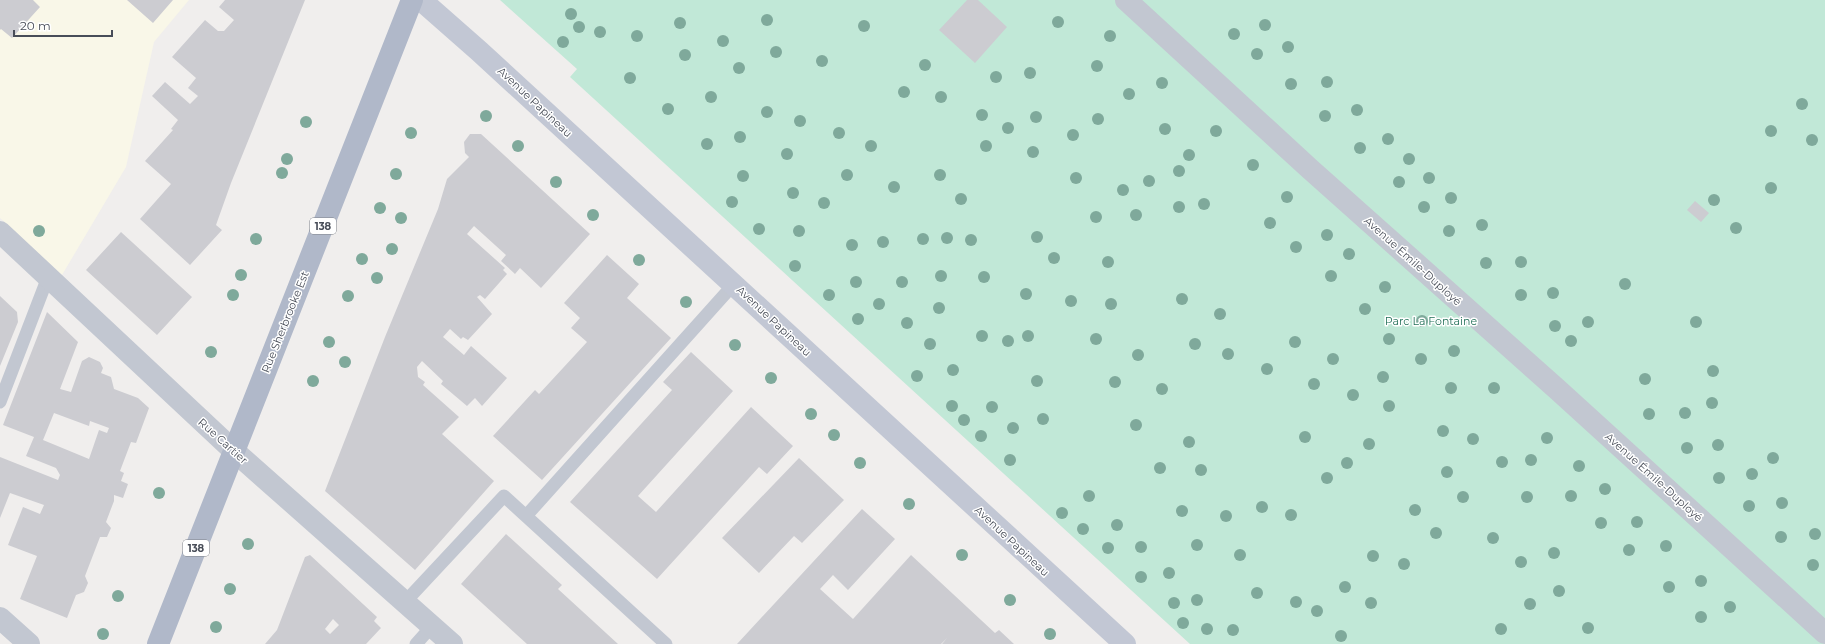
<svg xmlns="http://www.w3.org/2000/svg" width="1825" height="644" font-family="Montserrat,sans-serif">
<rect width="100%" height="100%" fill="#f0eeed"/>
<path fill="#f9f7e8" d="M0 0H189L154 42 126 167 62 275 0 218Z"/>
<path fill="#c1e8d7" d="M500 0H1825V644H1190L570 77 577 69Z"/>
<path fill="#ccccd1" fill-rule="evenodd" d="M0 0H33L40 7 12 38 1 29 0 30Z
M127 0H173L153 23Z
M225 0H305L231 183 216 225 222 230 190 265 140 219 171 184 145 161 173 130 171 129 178 120 152 96 165 82 190 104 198 96 188 88 196 78 172 57 205 20 218 31H224L234 20 219 7Z
M967 0H978L1007 27 975 63 939 30Z
M470 134H481L590 234 541 288 520 268 515 274 501 261 506 255 474 226 467 234 505 268 503 270 507 274 485 299 480 295 477 297 492 314 468 340 463 337 461 339 450 329 443 337 464 355 471 346 507 378 482 406 475 398 467 406 441 384 443 381 422 361 417 367 418 377 425 382 423 385 459 417 442 434 494 481 415 570 325 491 385 337 438 209 447 179 469 157 465 153 464 142Z
M1695 201 1709 213 1701 222 1687 210Z
M121 232 192 297 157 335 86 270Z
M607 255 639 284 627 298 671 338 542 480 493 436 535 390 539 394 587 342 571 328 580 318 564 303Z
M0 296 17 312 18 322 0 366Z
M47 312 78 342 60 389 71 392 82 361 89 357 100 362 103 368 101 373 111 377 114 389 138 398 149 408 136 443 131 442 120 471 124 473 121 481 128 484 123 498 114 495V501L106 522 111 528 107 537H100L85 576 88 583 84 592 76 595 67 618 20 599 37 556 8 545 23 507 40 514 44 505 10 493 0 518V457L58 480 60 475 56 468 26 456 34 437 3 425ZM54 413 89 426 90 421 109 428 107 433 99 430 89 459 43 440Z
M691 352 733 391 638 496 656 512 751 407 793 446 767 474 759 467 657 579 570 502 672 390 663 382Z
M799 458 844 500 802 543 794 536 759 573 722 538Z
M862 509 895 539 848 590 833 575 820 589 853 619 911 555 995 633 999 630 1014 644H942L947 638 941 644H737Z
M506 534 562 585 558 589 618 644H527L461 584Z
M310 555 377 617 374 621 381 628 366 644H265L277 630 305 557ZM333 619 339 625 330 634 325 629Z"/>
<g fill="none" stroke-linecap="round" stroke-linejoin="round">
<path stroke="#c2c7d1" stroke-width="13" d="M0 402 48 277
M526 516 734 284
M405 602 504 496 666 644
M416 644 432 626"/>
<path stroke="#c2c7d1" stroke-width="22" d="M1126 0 1310 169 1558 390 1825 633
M0 232 234 451 452 644
M0 618 29 644"/>
<path stroke="#c2c7d4" stroke-width="22" d="M421 0 479 51 1125 644"/>
<path stroke="#b0b8c9" stroke-width="22" d="M158 644 412 0"/>
</g>
<g fill="#7fa99b">
<circle cx="571" cy="14" r="6"/>
<circle cx="767" cy="20" r="6"/>
<circle cx="1058" cy="22" r="6"/>
<circle cx="680" cy="23" r="6"/>
<circle cx="1265" cy="25" r="6"/>
<circle cx="864" cy="26" r="6"/>
<circle cx="579" cy="27" r="6"/>
<circle cx="600" cy="32" r="6"/>
<circle cx="1234" cy="34" r="6"/>
<circle cx="637" cy="36" r="6"/>
<circle cx="1110" cy="36" r="6"/>
<circle cx="723" cy="41" r="6"/>
<circle cx="563" cy="42" r="6"/>
<circle cx="1288" cy="47" r="6"/>
<circle cx="776" cy="52" r="6"/>
<circle cx="1257" cy="54" r="6"/>
<circle cx="685" cy="55" r="6"/>
<circle cx="822" cy="61" r="6"/>
<circle cx="925" cy="65" r="6"/>
<circle cx="1097" cy="66" r="6"/>
<circle cx="739" cy="68" r="6"/>
<circle cx="1030" cy="73" r="6"/>
<circle cx="996" cy="77" r="6"/>
<circle cx="630" cy="78" r="6"/>
<circle cx="1327" cy="82" r="6"/>
<circle cx="1162" cy="83" r="6"/>
<circle cx="1291" cy="84" r="6"/>
<circle cx="904" cy="92" r="6"/>
<circle cx="1129" cy="94" r="6"/>
<circle cx="711" cy="97" r="6"/>
<circle cx="941" cy="97" r="6"/>
<circle cx="1802" cy="104" r="6"/>
<circle cx="668" cy="109" r="6"/>
<circle cx="1357" cy="110" r="6"/>
<circle cx="767" cy="112" r="6"/>
<circle cx="982" cy="115" r="6"/>
<circle cx="486" cy="116" r="6"/>
<circle cx="1325" cy="116" r="6"/>
<circle cx="1036" cy="117" r="6"/>
<circle cx="1098" cy="119" r="6"/>
<circle cx="800" cy="121" r="6"/>
<circle cx="306" cy="122" r="6"/>
<circle cx="1008" cy="128" r="6"/>
<circle cx="1165" cy="129" r="6"/>
<circle cx="1216" cy="131" r="6"/>
<circle cx="1771" cy="131" r="6"/>
<circle cx="411" cy="133" r="6"/>
<circle cx="839" cy="133" r="6"/>
<circle cx="1073" cy="135" r="6"/>
<circle cx="740" cy="137" r="6"/>
<circle cx="1388" cy="139" r="6"/>
<circle cx="1812" cy="140" r="6"/>
<circle cx="707" cy="144" r="6"/>
<circle cx="518" cy="146" r="6"/>
<circle cx="871" cy="146" r="6"/>
<circle cx="986" cy="146" r="6"/>
<circle cx="1360" cy="148" r="6"/>
<circle cx="1033" cy="152" r="6"/>
<circle cx="787" cy="154" r="6"/>
<circle cx="1189" cy="155" r="6"/>
<circle cx="287" cy="159" r="6"/>
<circle cx="1409" cy="159" r="6"/>
<circle cx="1253" cy="165" r="6"/>
<circle cx="1179" cy="171" r="6"/>
<circle cx="282" cy="173" r="6"/>
<circle cx="396" cy="174" r="6"/>
<circle cx="847" cy="175" r="6"/>
<circle cx="940" cy="175" r="6"/>
<circle cx="743" cy="176" r="6"/>
<circle cx="1076" cy="178" r="6"/>
<circle cx="1429" cy="178" r="6"/>
<circle cx="1149" cy="181" r="6"/>
<circle cx="556" cy="182" r="6"/>
<circle cx="1399" cy="182" r="6"/>
<circle cx="894" cy="187" r="6"/>
<circle cx="1771" cy="188" r="6"/>
<circle cx="1123" cy="190" r="6"/>
<circle cx="793" cy="193" r="6"/>
<circle cx="1287" cy="197" r="6"/>
<circle cx="1451" cy="198" r="6"/>
<circle cx="961" cy="199" r="6"/>
<circle cx="1714" cy="200" r="6"/>
<circle cx="732" cy="202" r="6"/>
<circle cx="824" cy="203" r="6"/>
<circle cx="1204" cy="204" r="6"/>
<circle cx="1179" cy="207" r="6"/>
<circle cx="1424" cy="207" r="6"/>
<circle cx="380" cy="208" r="6"/>
<circle cx="593" cy="215" r="6"/>
<circle cx="1136" cy="215" r="6"/>
<circle cx="1096" cy="217" r="6"/>
<circle cx="401" cy="218" r="6"/>
<circle cx="1270" cy="223" r="6"/>
<circle cx="1482" cy="225" r="6"/>
<circle cx="1736" cy="228" r="6"/>
<circle cx="759" cy="229" r="6"/>
<circle cx="39" cy="231" r="6"/>
<circle cx="799" cy="231" r="6"/>
<circle cx="1449" cy="231" r="6"/>
<circle cx="1327" cy="235" r="6"/>
<circle cx="1037" cy="237" r="6"/>
<circle cx="947" cy="238" r="6"/>
<circle cx="256" cy="239" r="6"/>
<circle cx="923" cy="239" r="6"/>
<circle cx="971" cy="240" r="6"/>
<circle cx="883" cy="242" r="6"/>
<circle cx="852" cy="245" r="6"/>
<circle cx="1296" cy="247" r="6"/>
<circle cx="392" cy="249" r="6"/>
<circle cx="1349" cy="254" r="6"/>
<circle cx="1054" cy="258" r="6"/>
<circle cx="362" cy="259" r="6"/>
<circle cx="639" cy="260" r="6"/>
<circle cx="1108" cy="262" r="6"/>
<circle cx="1521" cy="262" r="6"/>
<circle cx="1486" cy="263" r="6"/>
<circle cx="795" cy="266" r="6"/>
<circle cx="241" cy="275" r="6"/>
<circle cx="941" cy="276" r="6"/>
<circle cx="1331" cy="276" r="6"/>
<circle cx="984" cy="277" r="6"/>
<circle cx="377" cy="278" r="6"/>
<circle cx="856" cy="282" r="6"/>
<circle cx="902" cy="282" r="6"/>
<circle cx="1625" cy="284" r="6"/>
<circle cx="1385" cy="287" r="6"/>
<circle cx="1553" cy="293" r="6"/>
<circle cx="1026" cy="294" r="6"/>
<circle cx="233" cy="295" r="6"/>
<circle cx="829" cy="295" r="6"/>
<circle cx="1521" cy="295" r="6"/>
<circle cx="348" cy="296" r="6"/>
<circle cx="1182" cy="299" r="6"/>
<circle cx="1071" cy="301" r="6"/>
<circle cx="686" cy="302" r="6"/>
<circle cx="879" cy="304" r="6"/>
<circle cx="1111" cy="304" r="6"/>
<circle cx="939" cy="308" r="6"/>
<circle cx="1365" cy="309" r="6"/>
<circle cx="1220" cy="314" r="6"/>
<circle cx="858" cy="319" r="6"/>
<circle cx="1422" cy="321" r="6"/>
<circle cx="1588" cy="322" r="6"/>
<circle cx="1696" cy="322" r="6"/>
<circle cx="907" cy="323" r="6"/>
<circle cx="1555" cy="326" r="6"/>
<circle cx="982" cy="336" r="6"/>
<circle cx="1028" cy="336" r="6"/>
<circle cx="1096" cy="339" r="6"/>
<circle cx="1389" cy="339" r="6"/>
<circle cx="1008" cy="341" r="6"/>
<circle cx="1571" cy="341" r="6"/>
<circle cx="329" cy="342" r="6"/>
<circle cx="1295" cy="342" r="6"/>
<circle cx="930" cy="344" r="6"/>
<circle cx="1195" cy="344" r="6"/>
<circle cx="735" cy="345" r="6"/>
<circle cx="1454" cy="351" r="6"/>
<circle cx="211" cy="352" r="6"/>
<circle cx="1228" cy="354" r="6"/>
<circle cx="1138" cy="355" r="6"/>
<circle cx="1333" cy="359" r="6"/>
<circle cx="1421" cy="359" r="6"/>
<circle cx="345" cy="362" r="6"/>
<circle cx="1267" cy="369" r="6"/>
<circle cx="953" cy="370" r="6"/>
<circle cx="1713" cy="371" r="6"/>
<circle cx="917" cy="376" r="6"/>
<circle cx="1383" cy="377" r="6"/>
<circle cx="771" cy="378" r="6"/>
<circle cx="1645" cy="379" r="6"/>
<circle cx="313" cy="381" r="6"/>
<circle cx="1037" cy="381" r="6"/>
<circle cx="1115" cy="382" r="6"/>
<circle cx="1314" cy="384" r="6"/>
<circle cx="1451" cy="388" r="6"/>
<circle cx="1494" cy="388" r="6"/>
<circle cx="1162" cy="389" r="6"/>
<circle cx="1353" cy="395" r="6"/>
<circle cx="1712" cy="403" r="6"/>
<circle cx="952" cy="406" r="6"/>
<circle cx="1389" cy="406" r="6"/>
<circle cx="992" cy="407" r="6"/>
<circle cx="1685" cy="413" r="6"/>
<circle cx="811" cy="414" r="6"/>
<circle cx="1649" cy="414" r="6"/>
<circle cx="1043" cy="419" r="6"/>
<circle cx="964" cy="420" r="6"/>
<circle cx="1136" cy="425" r="6"/>
<circle cx="1013" cy="428" r="6"/>
<circle cx="1443" cy="431" r="6"/>
<circle cx="834" cy="435" r="6"/>
<circle cx="981" cy="436" r="6"/>
<circle cx="1305" cy="437" r="6"/>
<circle cx="1547" cy="438" r="6"/>
<circle cx="1473" cy="439" r="6"/>
<circle cx="1189" cy="442" r="6"/>
<circle cx="1369" cy="444" r="6"/>
<circle cx="1718" cy="445" r="6"/>
<circle cx="1687" cy="448" r="6"/>
<circle cx="1773" cy="458" r="6"/>
<circle cx="1010" cy="460" r="6"/>
<circle cx="1531" cy="460" r="6"/>
<circle cx="1502" cy="462" r="6"/>
<circle cx="860" cy="463" r="6"/>
<circle cx="1347" cy="463" r="6"/>
<circle cx="1579" cy="466" r="6"/>
<circle cx="1160" cy="468" r="6"/>
<circle cx="1201" cy="470" r="6"/>
<circle cx="1447" cy="472" r="6"/>
<circle cx="1752" cy="474" r="6"/>
<circle cx="1327" cy="478" r="6"/>
<circle cx="1719" cy="478" r="6"/>
<circle cx="1605" cy="489" r="6"/>
<circle cx="159" cy="493" r="6"/>
<circle cx="1089" cy="496" r="6"/>
<circle cx="1571" cy="496" r="6"/>
<circle cx="1463" cy="497" r="6"/>
<circle cx="1527" cy="497" r="6"/>
<circle cx="1782" cy="503" r="6"/>
<circle cx="909" cy="504" r="6"/>
<circle cx="1749" cy="506" r="6"/>
<circle cx="1262" cy="507" r="6"/>
<circle cx="1415" cy="510" r="6"/>
<circle cx="1182" cy="511" r="6"/>
<circle cx="1062" cy="513" r="6"/>
<circle cx="1291" cy="515" r="6"/>
<circle cx="1226" cy="516" r="6"/>
<circle cx="1637" cy="522" r="6"/>
<circle cx="1601" cy="523" r="6"/>
<circle cx="1117" cy="525" r="6"/>
<circle cx="1083" cy="529" r="6"/>
<circle cx="1436" cy="533" r="6"/>
<circle cx="1815" cy="534" r="6"/>
<circle cx="1781" cy="537" r="6"/>
<circle cx="1493" cy="538" r="6"/>
<circle cx="248" cy="544" r="6"/>
<circle cx="1197" cy="545" r="6"/>
<circle cx="1666" cy="546" r="6"/>
<circle cx="1141" cy="547" r="6"/>
<circle cx="1108" cy="548" r="6"/>
<circle cx="1629" cy="550" r="6"/>
<circle cx="1554" cy="553" r="6"/>
<circle cx="962" cy="555" r="6"/>
<circle cx="1240" cy="555" r="6"/>
<circle cx="1373" cy="556" r="6"/>
<circle cx="1521" cy="562" r="6"/>
<circle cx="1404" cy="564" r="6"/>
<circle cx="1813" cy="565" r="6"/>
<circle cx="1169" cy="573" r="6"/>
<circle cx="1141" cy="577" r="6"/>
<circle cx="1701" cy="581" r="6"/>
<circle cx="1345" cy="587" r="6"/>
<circle cx="1669" cy="587" r="6"/>
<circle cx="230" cy="589" r="6"/>
<circle cx="1559" cy="591" r="6"/>
<circle cx="1257" cy="593" r="6"/>
<circle cx="118" cy="596" r="6"/>
<circle cx="1010" cy="600" r="6"/>
<circle cx="1197" cy="600" r="6"/>
<circle cx="1296" cy="602" r="6"/>
<circle cx="1174" cy="603" r="6"/>
<circle cx="1371" cy="603" r="6"/>
<circle cx="1530" cy="604" r="6"/>
<circle cx="1730" cy="607" r="6"/>
<circle cx="1317" cy="611" r="6"/>
<circle cx="1701" cy="617" r="6"/>
<circle cx="1183" cy="623" r="6"/>
<circle cx="216" cy="627" r="6"/>
<circle cx="1588" cy="628" r="6"/>
<circle cx="1207" cy="629" r="6"/>
<circle cx="1501" cy="629" r="6"/>
<circle cx="1233" cy="630" r="6"/>
<circle cx="103" cy="634" r="6"/>
<circle cx="1050" cy="634" r="6"/>
<circle cx="1341" cy="636" r="6"/>
</g>
<g text-anchor="middle" dominant-baseline="central" stroke-width="3" stroke-linejoin="round" paint-order="stroke">
<g fill="#fff" stroke="#7f828a" stroke-width="1">
<rect x="310" y="218" width="26" height="16" rx="3"/>
<rect x="183" y="540" width="26" height="16" rx="3"/>
</g>
<g font-size="10" font-weight="bold" fill="#484d58">
<text x="323" y="226">138</text>
<text x="196" y="548">138</text>
</g>
<g font-size="11" fill="#484d58" stroke="#fff">
<text transform="translate(535 102) rotate(43)">Avenue Papineau</text>
<text transform="translate(1413 261) rotate(42)">Avenue Émile-Duployé</text>
<text transform="translate(774 321) rotate(43)">Avenue Papineau</text>
<text transform="translate(285 322) rotate(-68)">Rue Sherbrooke Est</text>
<text transform="translate(223 441) rotate(42)">Rue Cartier</text>
<text transform="translate(1654 477) rotate(42)">Avenue Émile-Duployé</text>
<text transform="translate(1012 541) rotate(43)">Avenue Papineau</text>
</g>
<g font-size="11" fill="#227058" stroke="#fff">
<text x="1431" y="321">Parc La Fontaine</text>
</g>
</g>
<path d="M14 30v6h98v-6" fill="none" stroke="#484d58" stroke-width="2"/>
<text x="20" y="30" font-size="12" fill="#484d58" stroke="#ffffff" stroke-width="3" paint-order="stroke">20 m</text>
</svg>
